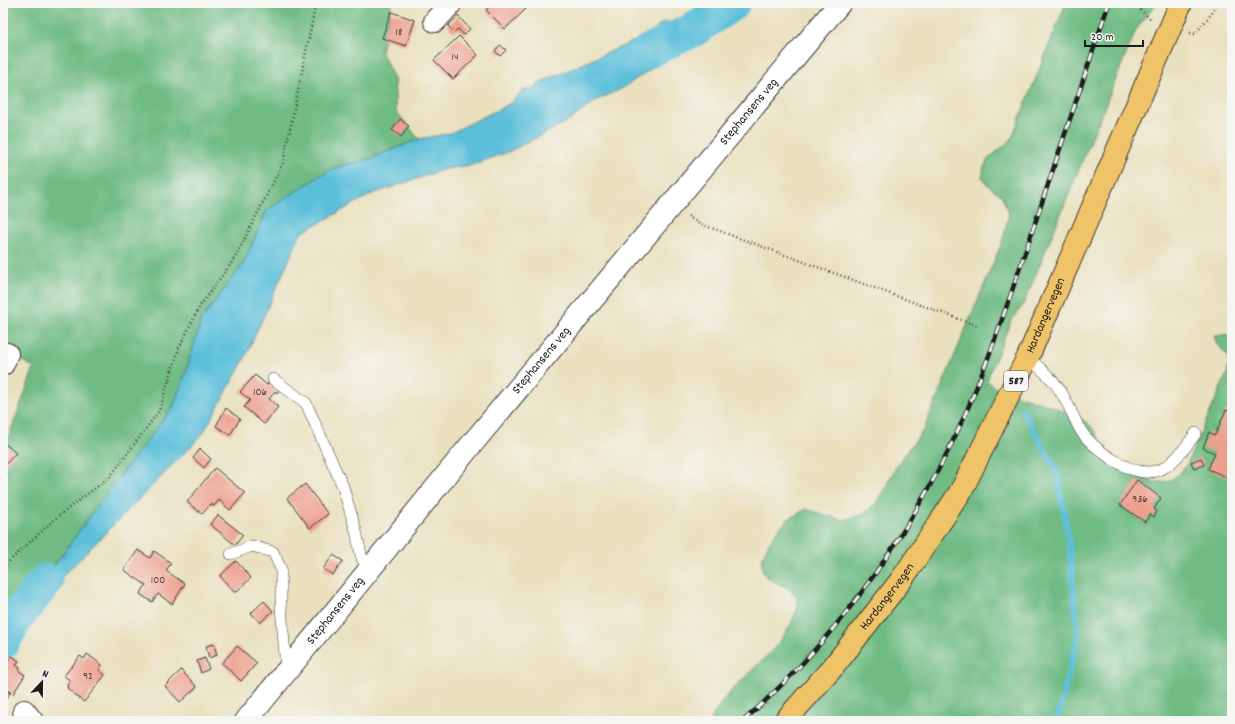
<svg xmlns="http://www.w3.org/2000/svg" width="1235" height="724" font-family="Dekko,sans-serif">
<rect width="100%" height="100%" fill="#f6f6f2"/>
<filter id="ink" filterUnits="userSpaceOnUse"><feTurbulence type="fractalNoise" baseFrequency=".025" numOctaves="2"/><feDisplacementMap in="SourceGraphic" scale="8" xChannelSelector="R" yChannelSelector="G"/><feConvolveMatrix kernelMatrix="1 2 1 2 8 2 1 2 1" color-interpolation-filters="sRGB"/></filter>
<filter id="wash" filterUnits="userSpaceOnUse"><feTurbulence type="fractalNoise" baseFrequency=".012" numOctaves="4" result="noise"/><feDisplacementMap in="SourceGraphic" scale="16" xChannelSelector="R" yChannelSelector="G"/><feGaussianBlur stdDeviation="0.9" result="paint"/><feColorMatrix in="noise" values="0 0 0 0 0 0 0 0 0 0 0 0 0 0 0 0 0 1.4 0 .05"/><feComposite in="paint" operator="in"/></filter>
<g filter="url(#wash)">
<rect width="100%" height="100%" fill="#e9e0bd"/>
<path fill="#6fbb84" stroke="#466c50" d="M3 3H392L381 51 394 79 396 111 419 139 370 159 340 166 326 172 267 210 243 264 201 320 186 372 173 407 104 497 16 618 3 642V452L34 368 3 349Z
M1066 3H1157L1136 30 1030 289 1023 305 1011 321 987 380 995 388C1024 398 1060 407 1086 422 1099 431 1101 449 1111 460 1119 468 1149 483 1161 482 1171 482 1180 474 1186 466L1227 374 1229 357 1217 344 1214 336 1232 334V721H710C715 713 719 705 725 698 750 668 785 648 797 609 803 589 778 586 767 577 750 563 778 527 790 518 795 515 801 512 806 509L842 520 862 515 876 503 900 461 924 429 1002 242 1009 214 1002 196 988 185 982 177 984 167 988 159 1011 140Z"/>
<path fill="#5cbfda" stroke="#3c6e7b" d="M671 22 689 27 696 35 685 50 668 57 623 88 597 100 567 122 508 152 472 165 445 169 372 194 301 233 244 360 202 435 70 569 16 618 104 497 173 407 186 372 201 320 243 264 267 210 326 172 340 166 370 159 419 139 451 133 511 103 523 90 531 89 542 82 648 35 662 23Z"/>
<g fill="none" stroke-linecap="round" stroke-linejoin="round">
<path stroke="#5cbfda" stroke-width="6" d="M1022 410 1057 471 1069 542 1078 636 1057 721"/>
<path stroke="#5cbfda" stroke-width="35" d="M649 51 693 30 733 3
M3 642 16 618 46 581"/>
</g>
<g id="blocks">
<path fill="#ee9f8e" d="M493 3H522L527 8 505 29 486 10Z
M391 12 415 20 406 46 382 38Z
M458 16 470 29 464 35 458 29 454 32 448 26Z
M459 36 478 55 453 79 434 60Z
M500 45 506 50 500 56 495 51Z
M400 119 409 126 401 137 392 130Z
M255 375 267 385 269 382 279 390 277 393 275 391 269 399 278 407 264 424 244 407 250 400 240 392Z
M226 408 240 419 230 435 216 426Z
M1226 410 1232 412 1231 479 1208 469 1215 453 1203 448 1209 432 1215 435Z
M3 442 16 453 3 467Z
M200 449 211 459 204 468 193 458Z
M1201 458 1204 465 1194 469 1191 462Z
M215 468 245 493 230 510 219 500 214 506 211 504 202 514 187 502Z
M1137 480 1161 498 1154 509 1157 511 1154 517 1150 514 1145 522 1120 505Z
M305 484 328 514 310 528 287 498Z
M218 515 243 535 235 545 210 524Z
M138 550 150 558 154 551 171 563 166 571 185 584 172 604 158 594 152 602 140 594 146 585 124 570Z
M333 555 343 561 333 575 323 569Z
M236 561 251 578 235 593 220 576Z
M264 601 273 611 260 623 251 613Z
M214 644 217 655 209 658 206 646Z
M237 646 257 663 241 681 222 663Z
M87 654 102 665 99 670 105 675 84 702 68 689 67 685 71 681 64 676 80 656 84 659Z
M12 656 19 661 16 665 20 668 19 671 25 675 13 694 3 687V667Z
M205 658 209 669 201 673 197 661Z
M181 670 197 687 180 702 165 686Z
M3 689 10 693 3 703Z"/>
</g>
</g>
<g filter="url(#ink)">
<use href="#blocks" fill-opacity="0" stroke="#3b3934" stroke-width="1"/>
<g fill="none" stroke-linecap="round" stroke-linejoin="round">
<g stroke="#3b3934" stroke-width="12">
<path id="service" d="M1028 357C1036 365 1045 372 1052 380 1066 395 1071 414 1081 431 1089 443 1100 451 1112 459 1155 486 1170 469 1196 433
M273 379 306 403 343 487 356 531 362 559 370 571
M231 554 252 546 273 552 281 569V606L286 669"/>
</g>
<g stroke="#3b3934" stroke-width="24">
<g id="minor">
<path d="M435 21 451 3"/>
<path d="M3 364 7 354"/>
<path d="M24 711 32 721"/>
<path id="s1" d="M246 721 466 451 840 3"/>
</g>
</g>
<g stroke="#3b3934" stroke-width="24">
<g id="primary">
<path id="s2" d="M785 721 834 666 902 579 961 491 1028 357 1181 3"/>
</g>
</g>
<path stroke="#3b3934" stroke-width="2.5" stroke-dasharray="1 3" stroke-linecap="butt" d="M1139 3 1138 8 1152 20
M1190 33 1195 34 1212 13 1216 3
M688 216 698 223 978 326
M3 567 57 517 110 477 159 411 179 348 200 306 235 258 283 163 316 3"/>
<use href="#service" stroke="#fff" stroke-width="11"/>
<use href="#minor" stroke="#fff" stroke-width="22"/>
<use href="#primary" stroke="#efc469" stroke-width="22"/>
<g stroke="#1c1c1c" stroke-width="4.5">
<path id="rail" d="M743 721C828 647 898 552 948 451 981 385 1004 314 1028 244 1055 164 1082 83 1109 3"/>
</g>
<use href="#rail" stroke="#f6f6f2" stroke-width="3" stroke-dasharray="9" stroke-linecap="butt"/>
</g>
</g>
<g text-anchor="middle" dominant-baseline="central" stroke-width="3" stroke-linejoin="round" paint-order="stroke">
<g font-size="11" fill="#503d38">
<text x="399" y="33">18</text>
<text x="455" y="58">14</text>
<text x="260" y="393">106</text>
<text x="1140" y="500">936</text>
<text x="158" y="581">100</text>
<text x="88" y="677">92</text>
</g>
<rect fill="#f6f6f2" stroke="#5d5d5c" stroke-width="1" x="1004" y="371" width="24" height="20" rx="3"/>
<g font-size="12" font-weight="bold" fill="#1c1c1c">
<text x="1016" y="381">587</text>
</g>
<g font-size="13" fill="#1c1c1c" stroke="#f6f6f2">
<text stroke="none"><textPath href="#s1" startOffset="790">Stephansens veg</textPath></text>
<text stroke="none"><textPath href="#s2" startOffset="485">Hardangervegen</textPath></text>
<text stroke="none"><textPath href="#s1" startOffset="466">Stephansens veg</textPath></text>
<text stroke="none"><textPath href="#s2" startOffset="161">Hardangervegen</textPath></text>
<text stroke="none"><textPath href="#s1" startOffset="142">Stephansens veg</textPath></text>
</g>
</g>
<rect width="1235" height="724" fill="none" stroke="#f6f6f2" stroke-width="16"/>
<g transform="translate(42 682) rotate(22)" stroke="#f6f6f2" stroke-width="3" paint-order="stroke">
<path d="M0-3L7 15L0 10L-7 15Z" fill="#1c1c1c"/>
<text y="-6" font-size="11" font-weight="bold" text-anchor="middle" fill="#1c1c1c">N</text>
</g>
<path d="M1085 40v6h58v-6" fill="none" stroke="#1c1c1c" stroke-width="2"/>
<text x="1091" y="40" font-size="12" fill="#1c1c1c" stroke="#f6f6f2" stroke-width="3" paint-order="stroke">20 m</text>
</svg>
